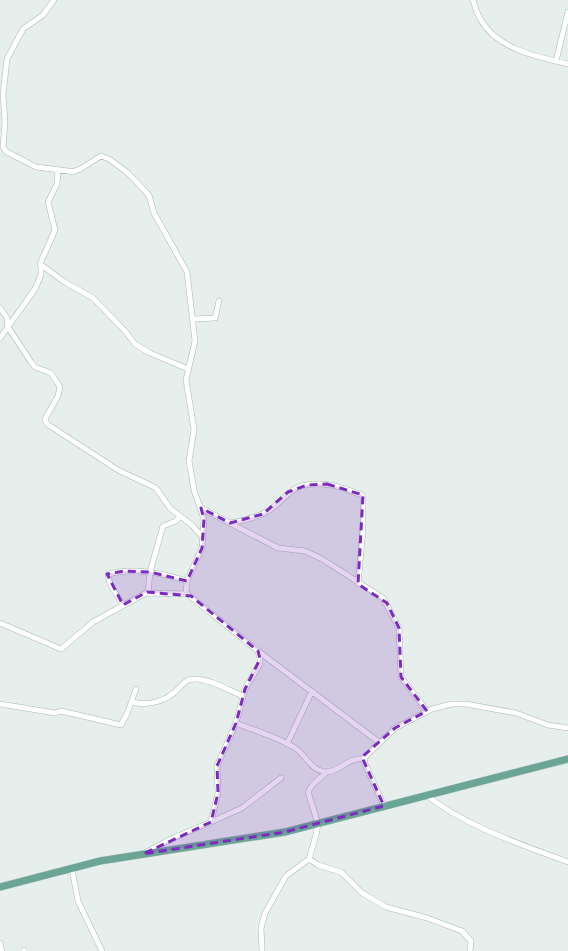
<svg xmlns="http://www.w3.org/2000/svg" width="568" height="951" font-family="'DejaVu Sans',sans-serif">
<rect width="100%" height="100%" fill="#e6efeb"/>
<g fill="none" stroke-linecap="round" stroke-linejoin="round">
<g stroke="#a8b8b2" stroke-width="6">
<path id="minor" d="M54 0 43 15 23 29 7 59 3 95 5 122 3 147 7 152 36 167 68 171 73 172 82 168 101 156 109 159 128 173 149 195 154 213 187 272 195 341 186 380 194 429 189 461 194 490 204 519 202 548 187 581 186 593 258 651 260 659V664L245 689 236 723 217 766 218 793 211 822 171 839 145 853
M473 0C475 7 477 14 481 20 497 49 538 57 568 64
M556 61 568 12
M58 170 57 184 48 202 55 230 40 264 63 281 93 298 125 331 135 344 150 353 188 369
M0 308 7 318 8 327 31 362 35 367 51 373 60 387 58 396 45 419 47 424 118 470 156 488 170 508 193 526 203 538
M193 319 215 318 219 301
M0 338 35 289 41 275V266
M201 508 278 548 305 551 322 559 383 598 399 628 401 677 427 711
M230 523C241 521 257 518 268 511 288 499 288 484 317 484 333 483 347 490 362 495L363 497V528L358 584
M148 592 150 572 163 526 176 521 180 516
M123 605 110 584 108 574C134 567 161 573 187 581
M0 623 61 649 93 622 146 593 188 594
M258 651 380 743
M132 702C147 706 166 702 178 689 183 684 187 678 196 679 212 680 228 690 243 696
M0 704 55 713 61 711 121 725 127 714 136 689
M236 723C255 731 278 737 295 748 306 755 311 771 326 772 339 772 349 757 363 759
M287 744 312 691
M426 795C467 827 520 844 568 862
M384 806 365 764 364 758 395 728 432 709 452 704H466L516 713 548 725 568 728
M211 822 242 808 281 778
M309 859 318 865 341 872 362 893 386 907 427 918 462 931 471 941 470 951
M72 869 78 901 102 951
M0 943 2 951
M24 950V951
M262 951 261 928 265 913 286 876 309 859 316 835 318 824 308 792 313 784 327 772"/>
</g>
<g stroke="#c2cac8" stroke-width="8">
<path id="major" d="M0 887 100 861 285 832 568 759"/>
</g>
<use href="#minor" stroke="#fff" stroke-width="5"/>
<use href="#major" stroke="#6aa596" stroke-width="7"/>
</g>
<path fill="#7b2cbf" fill-opacity="0.2" stroke="#7b2cbf" stroke-width="3" stroke-dasharray="8 5" stroke-linejoin="round" d="M327 484 363 495 358 584 387 603 399 628 401 677 427 711 395 728 362 757 384 806 285 832 143 854 211 822 218 793 217 766 236 723 245 689 260 659 258 651 191 596 147 592 123 605 107 574 124 571 150 572 187 581 202 548 204 519 201 508 230 523 263 514 288 492 307 485Z"/>
</svg>
